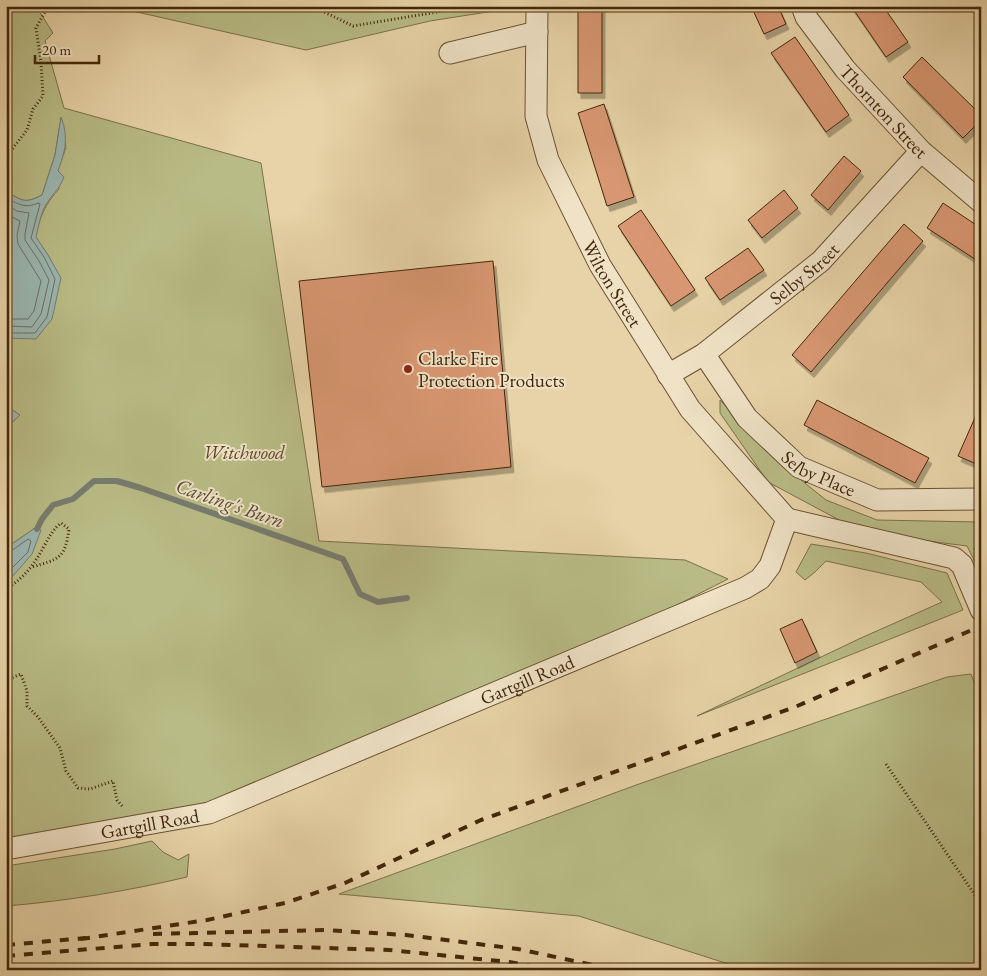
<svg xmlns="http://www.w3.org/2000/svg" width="987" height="976" font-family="'EB Garamond',serif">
<defs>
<filter id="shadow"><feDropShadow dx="3" dy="5.5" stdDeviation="0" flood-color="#0004"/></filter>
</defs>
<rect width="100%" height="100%" fill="#e7d3a7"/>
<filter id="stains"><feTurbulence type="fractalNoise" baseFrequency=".004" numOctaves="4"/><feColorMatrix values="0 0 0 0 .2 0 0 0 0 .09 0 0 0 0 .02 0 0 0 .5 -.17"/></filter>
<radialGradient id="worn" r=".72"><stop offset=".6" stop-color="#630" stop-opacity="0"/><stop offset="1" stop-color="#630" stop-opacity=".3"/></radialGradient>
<path fill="#b8bb85" stroke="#7d7048" d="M6 6H36L53 33 45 41 64 108 261 163 319 541 685 560 728 579 673 607 191 811 6 840V580L12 577 35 528 6 548V428L20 415 6 406V338L60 278 48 255 35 237C40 217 45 204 59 189L57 171 66 148 61 118 55 155 42 195C25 204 22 201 6 191Z
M110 6H526L430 21 306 50Z
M720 400 780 463 826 500 877 520 978 522 981 523V574L967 546 920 540 841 521 768 482 720 413Z
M811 544 866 553 947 573 963 610 697 716 861 638 942 602 921 582 826 561 815 572 805 580 796 572Z
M971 674 981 701V970H747L579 916 339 894 639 784 947 677Z
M152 841 163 852 178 860 189 854 187 877C128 891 67 901 6 906V866L115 849Z
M307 965 357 970H219Z"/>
<path fill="#9ab6b2" stroke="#777c6f" d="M61 117C69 138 65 151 58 171L64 177C59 189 56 190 49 200 41 210 39 225 36 237L48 255 61 278 52 319 36 339 6 338V191C22 201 25 204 42 195L55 155Z
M6 406 20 415 6 428Z
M35 528 41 530 32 554 12 577 6 580V548Z"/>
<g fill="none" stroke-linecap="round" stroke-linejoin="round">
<path stroke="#6e6e5e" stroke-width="1" d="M6 197C17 204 25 209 38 203L40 204 31 238 44 257 55 279 47 317 35 333H6
M6 204 17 211 29 213 25 234V240L39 261 49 280 41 314 32 327 6 326
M6 214 20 221 17 235 18 244 41 281 34 311 28 319H6
M6 551H11L28 539 31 541 28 552 6 574"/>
<path stroke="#777c6f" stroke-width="6" d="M37 529 42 519 53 505 73 499 94 481H117L141 488 343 559 360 594 378 602 407 598"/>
</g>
<path fill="#d89772" stroke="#42260b" filter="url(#shadow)" d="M578 6H602V93H578Z
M751 6H778L786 24 764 34Z
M851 6H883L908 42 886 57Z
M795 37 849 115 826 132 771 53Z
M922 57 981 115V120L963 138 903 77Z
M604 104 634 197 607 206 578 113Z
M844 156 861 171 828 210 811 195Z
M784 190 798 208 762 238 748 220Z
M943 203 981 228V263L927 228Z
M641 210 695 290 671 306 618 226Z
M904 224 923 241 811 372 792 355Z
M748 248 764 270 720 300 705 278Z
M493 261 511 467 322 487 299 281Z
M817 400 929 458 915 483 804 425Z
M981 404V466L958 456Z
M802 619 817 652 795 663 780 629Z"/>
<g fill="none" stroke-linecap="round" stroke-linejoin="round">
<g stroke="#6b5132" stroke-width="23">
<g id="minor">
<path id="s1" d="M537 6 536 116 548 160 600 265 690 409 787 519"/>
<path id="s2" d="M802 6 806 17 845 69 921 151 981 202"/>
<path d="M450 53 537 32"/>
<path id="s3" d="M704 354 747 418 799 467 877 500 981 499"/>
<path id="s4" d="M668 375 704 354 821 261 921 151"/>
<path d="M787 519 954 558 962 565 981 610"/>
<path id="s5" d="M6 849 209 813 745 588 760 579 770 566 787 519"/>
</g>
</g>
<path stroke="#42260b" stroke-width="3" stroke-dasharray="1 2.5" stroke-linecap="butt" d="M312 6 353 26 473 6
M6 157 27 130 33 109 43 96 41 62 36 28 47 8
M975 550 981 543
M6 589C23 579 34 565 43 548 49 538 52 530 61 523L69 529C65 559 59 559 32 567
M6 680 21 674 27 691V706L38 717 60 748 66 771 78 788 90 789 113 781 117 800 123 807
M886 764 981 904"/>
<use href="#minor" stroke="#efe2c6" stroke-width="21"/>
<path stroke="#42260b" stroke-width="4" stroke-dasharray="9 9" stroke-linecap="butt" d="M153 934 324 930 406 935 518 949 616 970
M81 939 207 920 285 903 345 883 481 820 795 707 981 626
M6 945 86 938
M6 956 152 944H201L389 950 509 962 553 970"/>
</g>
<circle fill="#8f2418" stroke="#efe2c6" stroke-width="2" cx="408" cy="369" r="5"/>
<g text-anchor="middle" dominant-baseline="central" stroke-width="4" stroke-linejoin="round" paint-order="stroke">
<g font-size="19" fill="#42260b" stroke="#efe2c6">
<text stroke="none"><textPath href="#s2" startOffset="134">Thornton Street</textPath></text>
<text stroke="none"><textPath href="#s4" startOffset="170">Selby Street</textPath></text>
<text stroke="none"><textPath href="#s1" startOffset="295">Wilton Street</textPath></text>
<text stroke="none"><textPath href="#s3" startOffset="169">Selby Place</textPath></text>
<text stroke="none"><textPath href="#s5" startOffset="551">Gartgill Road</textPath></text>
<text stroke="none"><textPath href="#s5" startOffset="146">Gartgill Road</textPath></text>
</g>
<g font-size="19" fill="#42260b" stroke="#efe2c6" text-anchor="start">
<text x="418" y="358">Clarke Fire<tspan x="418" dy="22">Protection Products</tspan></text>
</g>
<g font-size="19" font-style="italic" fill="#5a4423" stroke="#efe2c6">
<text x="244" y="452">Witchwood</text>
</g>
<g font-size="20" font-style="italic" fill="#584a35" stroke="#efe2c6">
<text transform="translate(230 503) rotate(19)">Carling's Burn</text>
</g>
</g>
<rect width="987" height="976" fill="none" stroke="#e7d3a7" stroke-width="25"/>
<rect x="8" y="8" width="972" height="961" fill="none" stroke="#42260b" stroke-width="2.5"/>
<rect x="12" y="12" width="962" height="951" fill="none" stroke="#42260b"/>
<path d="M35 55v8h64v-8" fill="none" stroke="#42260b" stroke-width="2.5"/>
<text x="42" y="55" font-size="15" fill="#42260b" stroke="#efe2c6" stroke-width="4" paint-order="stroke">20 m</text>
<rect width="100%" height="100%" filter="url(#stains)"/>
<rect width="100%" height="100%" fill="url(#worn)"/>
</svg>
